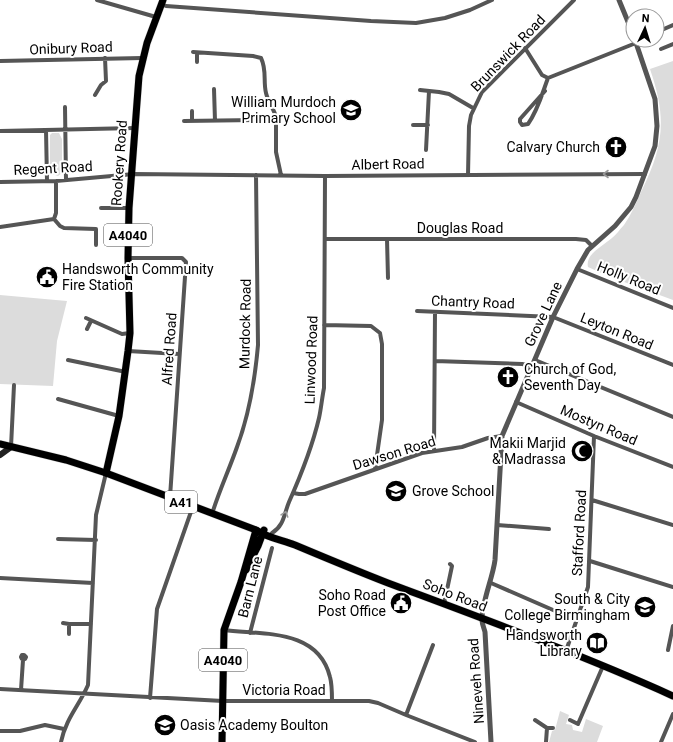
<svg xmlns="http://www.w3.org/2000/svg" width="673" height="742" font-family="Roboto,sans-serif">
<rect width="100%" height="100%" fill="#fff"/>
<path fill="#dcdcdc" d="M673 61V300L608 276 588 267C585 254 603 246 612 238 616 235 620 229 624 225 631 215 636 203 641 192 664 146 667 118 650 69Z
M52 133H59L62 139V173L58 176 52 174 50 170V135Z
M0 295 67 301 57 341 53 386 0 384Z
M560 711 569 715 566 724 572 725 573 730 582 732 586 719 603 726 597 742H549L552 731 555 730Z"/>
<g fill="none" stroke-linecap="round" stroke-linejoin="round">
<g stroke="#dbdbdb" stroke-width="8">
<path id="primary" d="M106 473 119 416 128 351 130 333 128 258 129 208 139 76 147 43 163 0
M246 570 258 546 264 530
M222 742 224 630 241 582 256 530"/>
</g>
<g stroke="#dbdbdb" stroke-width="8">
<path id="trunk" d="M0 444 66 460 106 473 256 530C268 538 282 540 295 545 326 558 357 571 388 583 484 619 580 654 673 696"/>
</g>
<path stroke="#555" stroke-width="4" d="M97 0 156 17
M161 4 166 6 371 21 416 23 445 18 470 10 492 0
M657 32 673 25
M525 48 542 75 548 78
M661 49 673 44
M193 52 253 56 261 58C267 70 263 81 266 93 268 102 274 109 276 117V152L281 175
M0 61 142 58
M197 62V53
M548 78 636 43
M214 89 215 121
M420 90 439 92 449 94 473 108
M545 91 520 119V122L522 125 528 124C538 110 542 94 548 78
M95 95 101 85 106 81 105 58
M65 107 66 180
M184 121 258 120 276 117
M192 121V111
M413 125H428
M46 130 47 181
M0 131 135 128
M426 150 429 91
M468 175 469 126 471 115 482 92 574 0
M0 182 56 181 134 174 325 176 645 174
M101 208H129
M54 219 60 226 64 228 96 229V245
M0 227 54 219 56 213V181
M325 239H576L586 240 592 246
M387 239 388 278
M128 258H182L186 262 170 497
M577 269 673 308
M417 311 553 317 673 365
M86 318 122 334 130 333
M324 325 371 326 380 333 382 344V420L375 469
M87 329 91 321
M128 351 179 354
M68 360 126 372
M535 360 673 417
M435 361 522 364 533 366
M58 399 119 416
M516 402 594 436 673 467
M11 447 14 385
M434 450 435 312
M293 493 299 494H305L422 453 462 447 488 438 502 436
M592 500 673 525
M212 514C219 491 229 470 237 447 249 415 255 379 258 345L256 175
M497 525 549 529
M272 533C284 526 284 514 289 502 301 475 312 448 319 418 321 409 322 398 324 388L325 176
M58 539 96 540
M590 561 673 587
M0 578 93 583
M491 583 576 620
M444 604 452 566 450 564
M63 623 69 624
M224 630C262 635 318 628 330 677 332 684 332 693 332 701
M250 633 272 548
M69 634V624H91
M668 650 673 626
M566 651 588 587 594 436
M22 655H24L26 657 25 659H22L21 657Z
M0 689 223 701H369L378 703 406 715 475 742
M21 690 23 660
M150 698 157 609 193 506
M406 715 433 645
M535 720 547 728H553
M570 720 578 724 603 666
M0 731H20L45 725 64 729
M61 742C66 718 79 706 88 685L96 515 106 473
M546 742 547 728
M661 742 673 714"/>
<path stroke="#555" stroke-width="5" d="M619 0 633 34
M491 742 485 632C484 628 482 624 482 620 481 605 493 577 495 560L502 436 553 317 577 269 588 250 615 226 631 207 636 197 655 146 657 126 655 99 635 40"/>
<path stroke="#222" stroke-width="6" d="M0 455 11 447"/>
<use href="#primary" stroke="#000" stroke-width="7"/>
<use href="#trunk" stroke="#000" stroke-width="7"/>
</g>
<defs><path id="oneway-chevron" d="M-2-3.5L2.5 0L-2 3.5" fill="none" stroke-width="1.6" stroke-linecap="round" stroke-linejoin="round"/></defs>
<g stroke="#999">
<use href="#oneway-chevron" transform="translate(606 174) rotate(-180)"/>
<use href="#oneway-chevron" transform="translate(285 514) rotate(-72)"/>
</g>
<defs>
<g id="school-disc" transform="scale(1.15)"><circle r="9.5" fill="#000" stroke="#fff"/><path d="M0-5L7-2L0 1L-7-2ZM-4 1L0 2.5L4 1V4Q0 6-4 4Z" fill="#fff"/></g>
<g id="church-disc" transform="scale(1.15)"><circle r="9.5" fill="#000" stroke="#fff"/><path d="M-1.2-6h2.4v3.5h3.3v2.4h-3.3V6h-2.4V-.1h-3.3v-2.4h3.3Z" fill="#fff"/></g>
<g id="civic-disc" transform="scale(1.15)"><circle r="9.5" fill="#000" stroke="#fff"/><path d="M-.6-6.5H3V-4.5H.6V-3L4-1V1h2V6H-6V1h2V-1L-.6-3ZM-1.2 2.5V6h2.4V2.5Z" fill="#fff"/></g>
<g id="mosque-disc" transform="scale(1.15)"><circle r="9.5" fill="#000" stroke="#fff"/><path d="M3.5-4.9A6 6 0 1 0 3.5 4.9A5 5 0 1 1 3.5-4.9Z" fill="#fff"/></g>
<g id="university-disc" transform="scale(1.15)"><circle r="9.5" fill="#000" stroke="#fff"/><path d="M0-5L7-2L0 1L-7-2ZM-4 1L0 2.5L4 1V4Q0 6-4 4Z" fill="#fff"/></g>
<g id="library-disc" transform="scale(1.15)"><circle r="9.5" fill="#000" stroke="#fff"/><path d="M-6-4Q-3-5.5-.7-3.5V5Q-3 3-6 4ZM6-4Q3-5.5 .7-3.5V5Q3 3 6 4Z" fill="#fff"/></g>
</defs>
<g fill-rule="evenodd">
<use href="#school-disc" x="351" y="110"/>
<use href="#church-disc" x="616" y="147"/>
<use href="#civic-disc" x="47" y="277"/>
<use href="#church-disc" x="508" y="377"/>
<use href="#mosque-disc" x="582" y="451"/>
<use href="#school-disc" x="396" y="491"/>
<use href="#civic-disc" x="401" y="603"/>
<use href="#university-disc" x="645" y="607"/>
<use href="#library-disc" x="597" y="643"/>
<use href="#school-disc" x="165" y="725"/>
</g>
<g text-anchor="middle" dominant-baseline="central" stroke-width="4" stroke-linejoin="round" paint-order="stroke">
<g fill="#fff" stroke="#4c4c4c" stroke-width="1">
<rect x="104" y="224" width="48" height="22" rx="3"/>
<rect x="165" y="491" width="32" height="22" rx="3"/>
<rect x="199" y="649" width="48" height="22" rx="3"/>
</g>
<g font-size="13" font-weight="bold" fill="#000">
<text x="128" y="235">A4040</text>
<text x="181" y="502">A41</text>
<text x="223" y="660">A4040</text>
</g>
<g font-size="14" fill="#000" stroke="#fff">
<text transform="translate(71 48) rotate(-2)">Onibury Road</text>
<text transform="translate(508 53) rotate(-46)">Brunswick Road</text>
<text transform="translate(119 163) rotate(-86)">Rookery Road</text>
<text transform="translate(388 164) rotate(-1)">Albert Road</text>
<text transform="translate(53 168) rotate(-3)">Regent Road</text>
<text x="460" y="228">Douglas Road</text>
<text transform="translate(629 278) rotate(22)">Holly Road</text>
<text transform="translate(473 302) rotate(2)">Chantry Road</text>
<text transform="translate(543 314) rotate(-65)">Grove Lane</text>
<text transform="translate(245 324) rotate(-89)">Murdock Road</text>
<text transform="translate(617 331) rotate(22)">Leyton Road</text>
<text transform="translate(169 349) rotate(-86)">Alfred Road</text>
<text transform="translate(311 360) rotate(-88)">Linwood Road</text>
<text transform="translate(599 425) rotate(23)">Mostyn Road</text>
<text transform="translate(394 453) rotate(-17)">Dawson Road</text>
<text transform="translate(579 533) rotate(-87)">Stafford Road</text>
<text transform="translate(250 587) rotate(-76)">Barn Lane</text>
<text transform="translate(455 595) rotate(21)">Soho Road</text>
<text transform="translate(476 681) rotate(-94)">Nineveh Road</text>
<text x="284" y="690">Victoria Road</text>
</g>
<g font-size="14" fill="#000" stroke="#fff" text-anchor="end">
<text x="336" y="102">William Murdoch<tspan x="336" dy="16">Primary School</tspan></text>
<text x="600" y="147">Calvary Church</text>
<text x="62" y="269" text-anchor="start">Handsworth Community<tspan x="62" dy="16">Fire Station</tspan></text>
<text x="524" y="369" text-anchor="start">Church of God,<tspan x="524" dy="16">Seventh Day</tspan></text>
<text x="566" y="443">Makii Marjid<tspan x="566" dy="16">&amp; Madrassa</tspan></text>
<text x="412" y="491" text-anchor="start">Grove School</text>
<text x="386" y="595">Soho Road<tspan x="386" dy="16">Post Office</tspan></text>
<text x="630" y="599">South &amp; City<tspan x="630" dy="16">College Birmingham</tspan></text>
<text x="582" y="635">Handsworth<tspan x="582" dy="16">Library</tspan></text>
<text x="180" y="725" text-anchor="start">Oasis Academy Boulton</text>
</g>
</g>
<g transform="translate(645 28) rotate(4)"><circle r="19" fill="#ffffff" stroke="#999999"/>
<path d="M0-3L7 15L0 10L-7 15Z" fill="#000000"/>
<text y="-6" font-size="11" font-weight="bold" text-anchor="middle" fill="#000000">N</text>
</g>
</svg>
